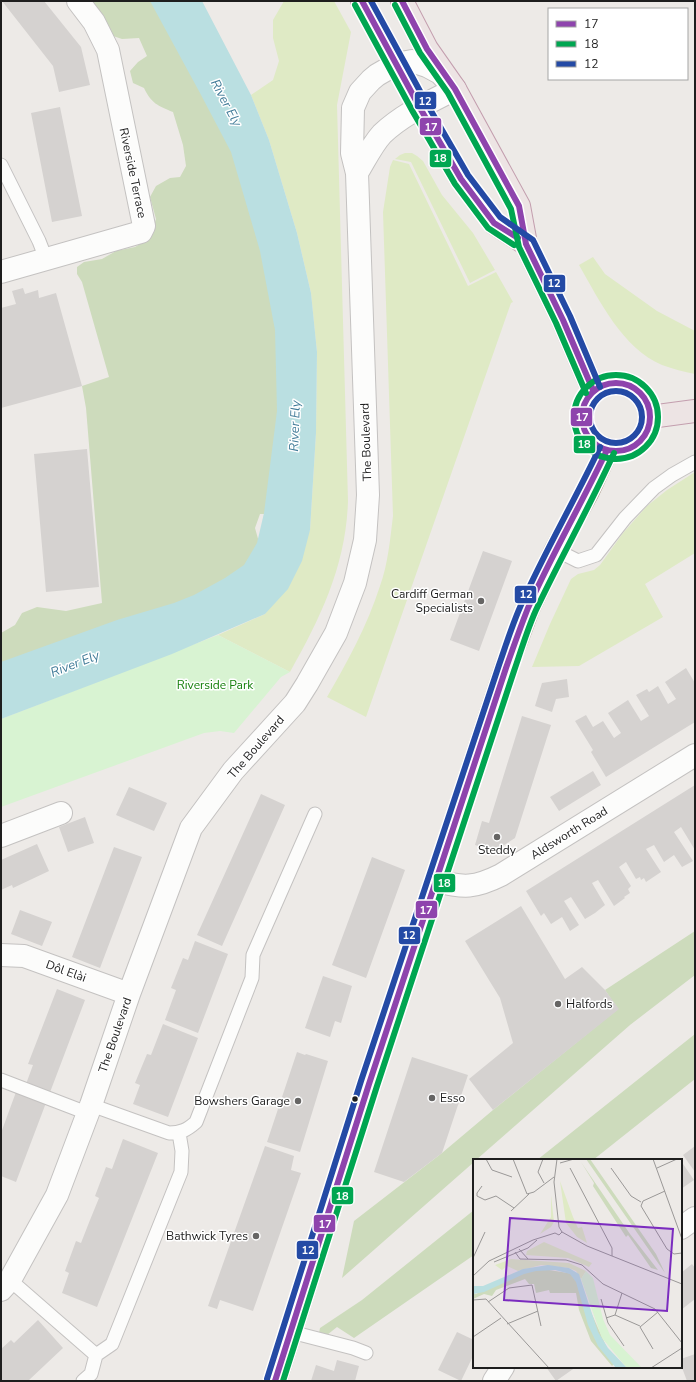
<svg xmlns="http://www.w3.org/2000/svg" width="696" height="1382" font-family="'Nunito Sans',sans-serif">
<rect width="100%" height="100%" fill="#edeae7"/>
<path fill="#dfeac5" d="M284 1H334L351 32 337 105 348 501C346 565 321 617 290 672L218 635 265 614 310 530 316 433 317 352 311 293 297 233 269 140 251 95 273 80 279 61 273 38V20Z
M405 153H412L417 156 423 161 442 195 473 233 495 270 470 283 411 162 395 159 400 155Z
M393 160 409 164 468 286 496 272 513 302 511 303 366 717 327 697C348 661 367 626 380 586 388 564 390 540 393 516L383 212 390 167Z
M593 257 605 274 657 311 695 331V374C684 372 673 369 662 365 623 349 599 300 579 265Z
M695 472V553L645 584 663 617 579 666 532 667 550 624 571 579 578 574 594 570 600 565 623 533 647 506 667 490Z"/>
<path fill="#cddbbc" d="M93 1H159L220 77 279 312 277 514H260L255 528 262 553 259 576 1 688V633L15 625 22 613 37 607 66 611 102 603 86 408 82 386 109 377 82 282 77 274V267L84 262 102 259 116 251 135 247 150 238 156 219 150 197 156 186 170 178 180 177 186 166 183 145 173 112C158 106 151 103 144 88L133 83 130 71 138 62 147 56 139 38 122 39 110 35 96 11Z
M695 931V975L630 1025 476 1160H474V1162L342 1278 354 1221 442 1153 493 1110 618 1009 605 990Z
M695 1034V1079L593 1160H537Z
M474 1210V1255L354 1338 337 1327 317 1343 320 1328 362 1300Z"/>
<path fill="#d8f3d2" d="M218 635 290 672 281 677 234 733 220 731 204 733 1 807V719Z"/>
<path fill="#badfe1" d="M150 1H202L251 95 269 140 297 233 311 293 317 352 316 433 310 530 302 561 288 589 265 614 172 654 1 719V662L117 620 174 603 194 595 225 578 244 565 257 543 264 513 277 411 275 330 260 251 231 152 200 93Z"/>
<path fill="#d5d2d0" d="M2 1H44L81 47 90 85 59 92 53 66Z
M60 107 82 216 52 222 31 113Z
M23 288 25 294 38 290 39 298 56 293 82 386 1 408V308L16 304 12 291Z
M87 449 99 587 46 592 34 454Z
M483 551 512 561 479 651 450 640Z
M686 668 695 683V722L606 777 591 752 593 750 575 721 586 715 593 727 603 721 614 738 621 733 608 713 628 700 641 721 649 716 636 695 647 689 649 692 658 686 668 704 676 699 665 682Z
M567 679 569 697 556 699 552 712 535 706 542 683Z
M522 716 551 725 515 838 495 851 475 845 482 821 489 823Z
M593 771 601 785 559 811 550 797Z
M695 785V850L681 827 674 832 693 861 682 867 674 855 664 862 654 845 646 849 661 872 646 882 644 878 641 880 640 877 636 879 626 862 619 867 631 886 628 889 630 893 624 897 625 898 614 906 598 880 592 883 605 905 595 913 585 919 571 897 564 901 579 925 570 931 562 917 551 924 544 913 541 916 526 891Z
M129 787 167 803 154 831 116 815Z
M261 794 285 805 222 946 197 935Z
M85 817 94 843 68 852 59 827Z
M37 844 49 871 13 888 12 885 1 890V860Z
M114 847 142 857 100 968 72 957Z
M372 857 405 870 366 978 332 965Z
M521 906 565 979 582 967 605 990 619 1009 493 1110 469 1079 513 1043 500 998 465 941Z
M20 910 52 922 42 946 11 934Z
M195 941 228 954 198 1033 165 1020 176 990 171 988 183 958 188 960Z
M323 976 352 986 341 1023 335 1021 330 1037 305 1028Z
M57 989 85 1000 16 1182 1 1176V1133L16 1092 22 1095 33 1065 28 1064Z
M163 1024 198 1038 168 1117 133 1104 140 1085 135 1083 147 1054 151 1055Z
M297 1052 305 1055 306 1054 328 1061 300 1152 267 1142Z
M412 1057 468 1075 442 1153 404 1182 374 1172Z
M123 1139 158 1153 97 1307 62 1293 69 1273 65 1271 76 1241 81 1243 90 1220 99 1198 95 1196 106 1167 112 1169Z
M265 1146 294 1156 291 1170 301 1173 253 1311 220 1300 217 1309 208 1306Z
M695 1146V1172L683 1155Z
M681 1161 694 1180 681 1189Z
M692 1264 695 1268V1299L681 1310V1273Z
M38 1320 63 1348 28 1381H1V1349L11 1340 14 1343Z
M457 1332 474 1340V1354L461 1381 438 1370Z
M695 1354V1381H687L681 1365V1359Z
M337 1360 359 1366 355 1381H311L316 1365 334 1371Z
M546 1367H576L556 1381Z"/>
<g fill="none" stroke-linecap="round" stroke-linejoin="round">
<g stroke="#c4c2c1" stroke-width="15">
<path id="service" d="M1 165 39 241 46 259
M556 550 578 561 596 555 625 518 654 488 672 475 695 462
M1 1080 87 1113
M91 1105 169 1133C181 1133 187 1130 196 1122L252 978 253 955 315 814
M10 1280 96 1355 91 1374 83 1381
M291 1332 353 1348 366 1353
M96 1355 112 1344 181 1172 182 1151 179 1133"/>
</g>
<g stroke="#c4c2c1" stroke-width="24">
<path id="minor" d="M1 272 141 232 144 226 108 50 94 22 78 1
M1 836 61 813
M436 881C464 888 475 888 501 875L695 755
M1 955 24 956 129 994
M681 1228 695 1218
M1 1290 10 1280 57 1195 91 1105 129 994 191 828 233 771 295 703 307 684 336 633 355 583 365 540 368 495 357 173 352 153 353 108 360 92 371 80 377 75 396 64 412 61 427 66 440 73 455 89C430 102 403 114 382 134 372 145 365 160 357 173
M494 1381 503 1367"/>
</g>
<g stroke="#a39483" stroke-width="24">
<path id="primary" d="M275 1381 369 1084 506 668 528 609 556 550 588 491 607 450"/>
</g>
<g stroke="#c39eae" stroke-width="24">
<path id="trunk" d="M362 1 420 108 461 179 494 223 526 244
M402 1 427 49 455 89 519 206 526 244 563 320 593 390
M582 417a34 34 0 1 1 68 0a34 34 0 1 1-68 0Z
M650 417 695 411"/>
</g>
<use href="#service" stroke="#fcfcfb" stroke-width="13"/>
<use href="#minor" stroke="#fcfcfb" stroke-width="22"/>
<use href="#primary" stroke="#f0e9e4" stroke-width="22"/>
<use href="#trunk" stroke="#ede4e4" stroke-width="22"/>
<g stroke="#fff" stroke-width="9">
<path id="bus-1" d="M362 1 420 108 461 179 494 223 518 238
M402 1 427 49 455 89 519 206 526 244 563 320 593 390
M582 417a34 34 0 1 1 68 0a34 34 0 1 1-68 0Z
M275 1381 369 1084 506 668C513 648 520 628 528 608 552 554 582 503 607 450"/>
</g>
<g stroke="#fff" stroke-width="9">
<path id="bus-2" d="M355 5 413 112 455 184 488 228 514 245
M395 5 420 53 448 93 511 209 519 247 556 323 586 393
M574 417a42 42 0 1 1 84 0a42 42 0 1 1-84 0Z
M283 1381 377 1086 514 671C521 651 527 630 536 610 561 557 590 506 614 453"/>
</g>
<g stroke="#fff" stroke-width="9">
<path id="bus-3" d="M371 1 427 104 468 175 500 217 533 240 570 316 600 387
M590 417a26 26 0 1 1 52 0a26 26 0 1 1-52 0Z
M267 1379 361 1081 499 665C506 645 512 625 521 605 545 551 575 500 600 447"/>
</g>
<use href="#bus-1" stroke="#8e44ad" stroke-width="6"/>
<use href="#bus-2" stroke="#00a651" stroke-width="6"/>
<use href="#bus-3" stroke="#244aa5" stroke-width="6"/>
</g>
<g fill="#666564" stroke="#fff" stroke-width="1.5">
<circle cx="481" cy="601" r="4"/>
<circle cx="497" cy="837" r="4"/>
<circle cx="558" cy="1004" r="4"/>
<circle cx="432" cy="1098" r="4"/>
<circle cx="298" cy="1101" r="4"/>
<circle cx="256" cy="1236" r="4"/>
</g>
<circle fill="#1e1e1e" stroke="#fff" stroke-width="1.5" cx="355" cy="1099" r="3.5"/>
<g text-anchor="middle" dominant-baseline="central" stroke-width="3" stroke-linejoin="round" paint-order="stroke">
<g font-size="12" fill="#1e1e1e" stroke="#fff">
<text transform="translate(133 173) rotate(78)">Riverside Terrace</text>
<text transform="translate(366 442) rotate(-92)">The Boulevard</text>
<text transform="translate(256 747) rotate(-49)">The Boulevard</text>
<text transform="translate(569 833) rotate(-32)">Aldsworth Road</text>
<text transform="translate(66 971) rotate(20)">Dôl Elài</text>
<text transform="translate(115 1035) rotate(-71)">The Boulevard</text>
</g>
<g font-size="12" fill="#1e1e1e" stroke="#fff" text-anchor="end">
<text x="473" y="594">Cardiff German<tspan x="473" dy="14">Specialists</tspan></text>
<text x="497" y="850" text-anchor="middle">Steddy</text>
<text x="566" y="1004" text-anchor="start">Halfords</text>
<text x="440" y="1098" text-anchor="start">Esso</text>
<text x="290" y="1101">Bowshers Garage</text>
<text x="248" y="1236">Bathwick Tyres</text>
</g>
<g font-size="12" fill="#147f0a" stroke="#fff">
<text x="215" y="685">Riverside Park</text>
</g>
<g font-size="13" font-style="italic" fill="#417b98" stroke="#fff">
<text transform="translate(226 103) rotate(62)">River Ely</text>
<text transform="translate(295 426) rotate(-88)">River Ely</text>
<text transform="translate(75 664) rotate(-21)">River Ely</text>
</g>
</g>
<g transform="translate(473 1159)">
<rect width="209" height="209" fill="#edeae7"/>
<path d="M87 22 100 58 105 69 109 68 114 84 104 78 93 64ZM78 36 81 63 78 68 67 75 78 58ZM71 83 119 104 116 108 95 99 53 96 54 92ZM38 100 96 104 113 112 108 120 103 112 96 109 68 106 45 112 34 107 29 111 22 106Z" fill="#dfeac5"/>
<path d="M113 0H117L183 95 192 114ZM108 3 157 75 185 111 178 109 155 76 153 78 120 27 121 24ZM70 110 101 115 141 205 139 207 118 182 106 151 103 134H77L76 131 63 134 61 125H56L52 120 23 131 19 137 11 135 0 140V134L3 135 42 115Z" fill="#cddbbc"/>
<path d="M113 112 120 119 130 160 137 176 169 209H154L129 179 108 120Z" fill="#d8f3d2"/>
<path d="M75 106 96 109 106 115 125 173 135 189 154 209H143L125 187 115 166 103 123 97 115 82 111 63 112 51 115 11 133 0 135V127H10L50 110Z" fill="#badfe1"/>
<path fill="none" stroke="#9a9897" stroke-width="1" d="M13 0 19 11 39 18M40 0 54 35 61 33 81 18M70 0 65 13 71 24M84 0 81 23 86 68M180 0 209 80M87 4 101 0M97 9 139 89V97M138 9 158 37 168 43M184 9 204 0M9 27 4 34V37L12 41 23 37 41 49M192 32 170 42 168 47 194 90 201 95 209 94M38 52 56 35M89 73 114 87 209 125M82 74 86 76 89 73 86 68M46 90 55 100M42 93 47 100 93 101 109 106 130 125 182 150 209 184M0 99 12 73M21 103 55 89 64 81M0 117 16 102 60 81 82 74M128 140 135 164 151 187M0 141 13 140 76 209M15 143 36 129 59 126 68 167M142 156 167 167M133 159 142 156 149 134M34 165 65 152M0 178 28 159M180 190 167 168 185 153M178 209 209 189"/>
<path fill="#7b2cbf" fill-opacity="0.15" stroke="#7b2cbf" stroke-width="2" d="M37 59 200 70 194 152 31 141Z"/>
<rect width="209" height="209" fill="none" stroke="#1e1e1e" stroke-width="2"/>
</g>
<g stroke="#fff" stroke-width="1.5">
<rect x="414" y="91" width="23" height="19" rx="4" fill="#244aa5"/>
<rect x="419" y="117" width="23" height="19" rx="4" fill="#8e44ad"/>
<rect x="429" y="149" width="23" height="19" rx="4" fill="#00a651"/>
<rect x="543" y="274" width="23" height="19" rx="4" fill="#244aa5"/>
<rect x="570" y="407" width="23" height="20" rx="4" fill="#8e44ad"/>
<rect x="573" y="435" width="23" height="19" rx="4" fill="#00a651"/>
<rect x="514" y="585" width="23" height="19" rx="4" fill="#244aa5"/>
<rect x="433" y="873" width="23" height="20" rx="4" fill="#00a651"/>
<rect x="415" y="900" width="23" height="19" rx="4" fill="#8e44ad"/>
<rect x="398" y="926" width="23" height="19" rx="4" fill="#244aa5"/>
<rect x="331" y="1186" width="23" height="19" rx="4" fill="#00a651"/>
<rect x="313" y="1214" width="23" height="19" rx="4" fill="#8e44ad"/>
<rect x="296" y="1240" width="23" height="20" rx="4" fill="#244aa5"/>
</g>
<g font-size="11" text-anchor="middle" font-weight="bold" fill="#fff">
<text x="425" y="105">12</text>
<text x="431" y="131">17</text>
<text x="440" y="162">18</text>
<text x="554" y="287">12</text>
<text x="582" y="421">17</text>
<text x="584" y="448">18</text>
<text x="526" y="598">12</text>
<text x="444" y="887">18</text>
<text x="426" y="914">17</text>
<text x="409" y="939">12</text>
<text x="342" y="1200">18</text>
<text x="325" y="1228">17</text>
<text x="308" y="1254">12</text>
</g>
<rect width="696" height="1382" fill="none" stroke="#1e1e1e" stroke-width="4"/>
<rect x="548" y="8" width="140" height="72" fill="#ffffff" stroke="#a5a5a5"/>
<rect x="556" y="21" width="20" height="6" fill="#8e44ad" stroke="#a5a5a5"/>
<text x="584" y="28" font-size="12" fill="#1e1e1e">17</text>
<rect x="556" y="41" width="20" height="6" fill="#00a651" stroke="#a5a5a5"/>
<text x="584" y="48" font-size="12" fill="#1e1e1e">18</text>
<rect x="556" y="61" width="20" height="6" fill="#244aa5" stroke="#a5a5a5"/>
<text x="584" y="68" font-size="12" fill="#1e1e1e">12</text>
</svg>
